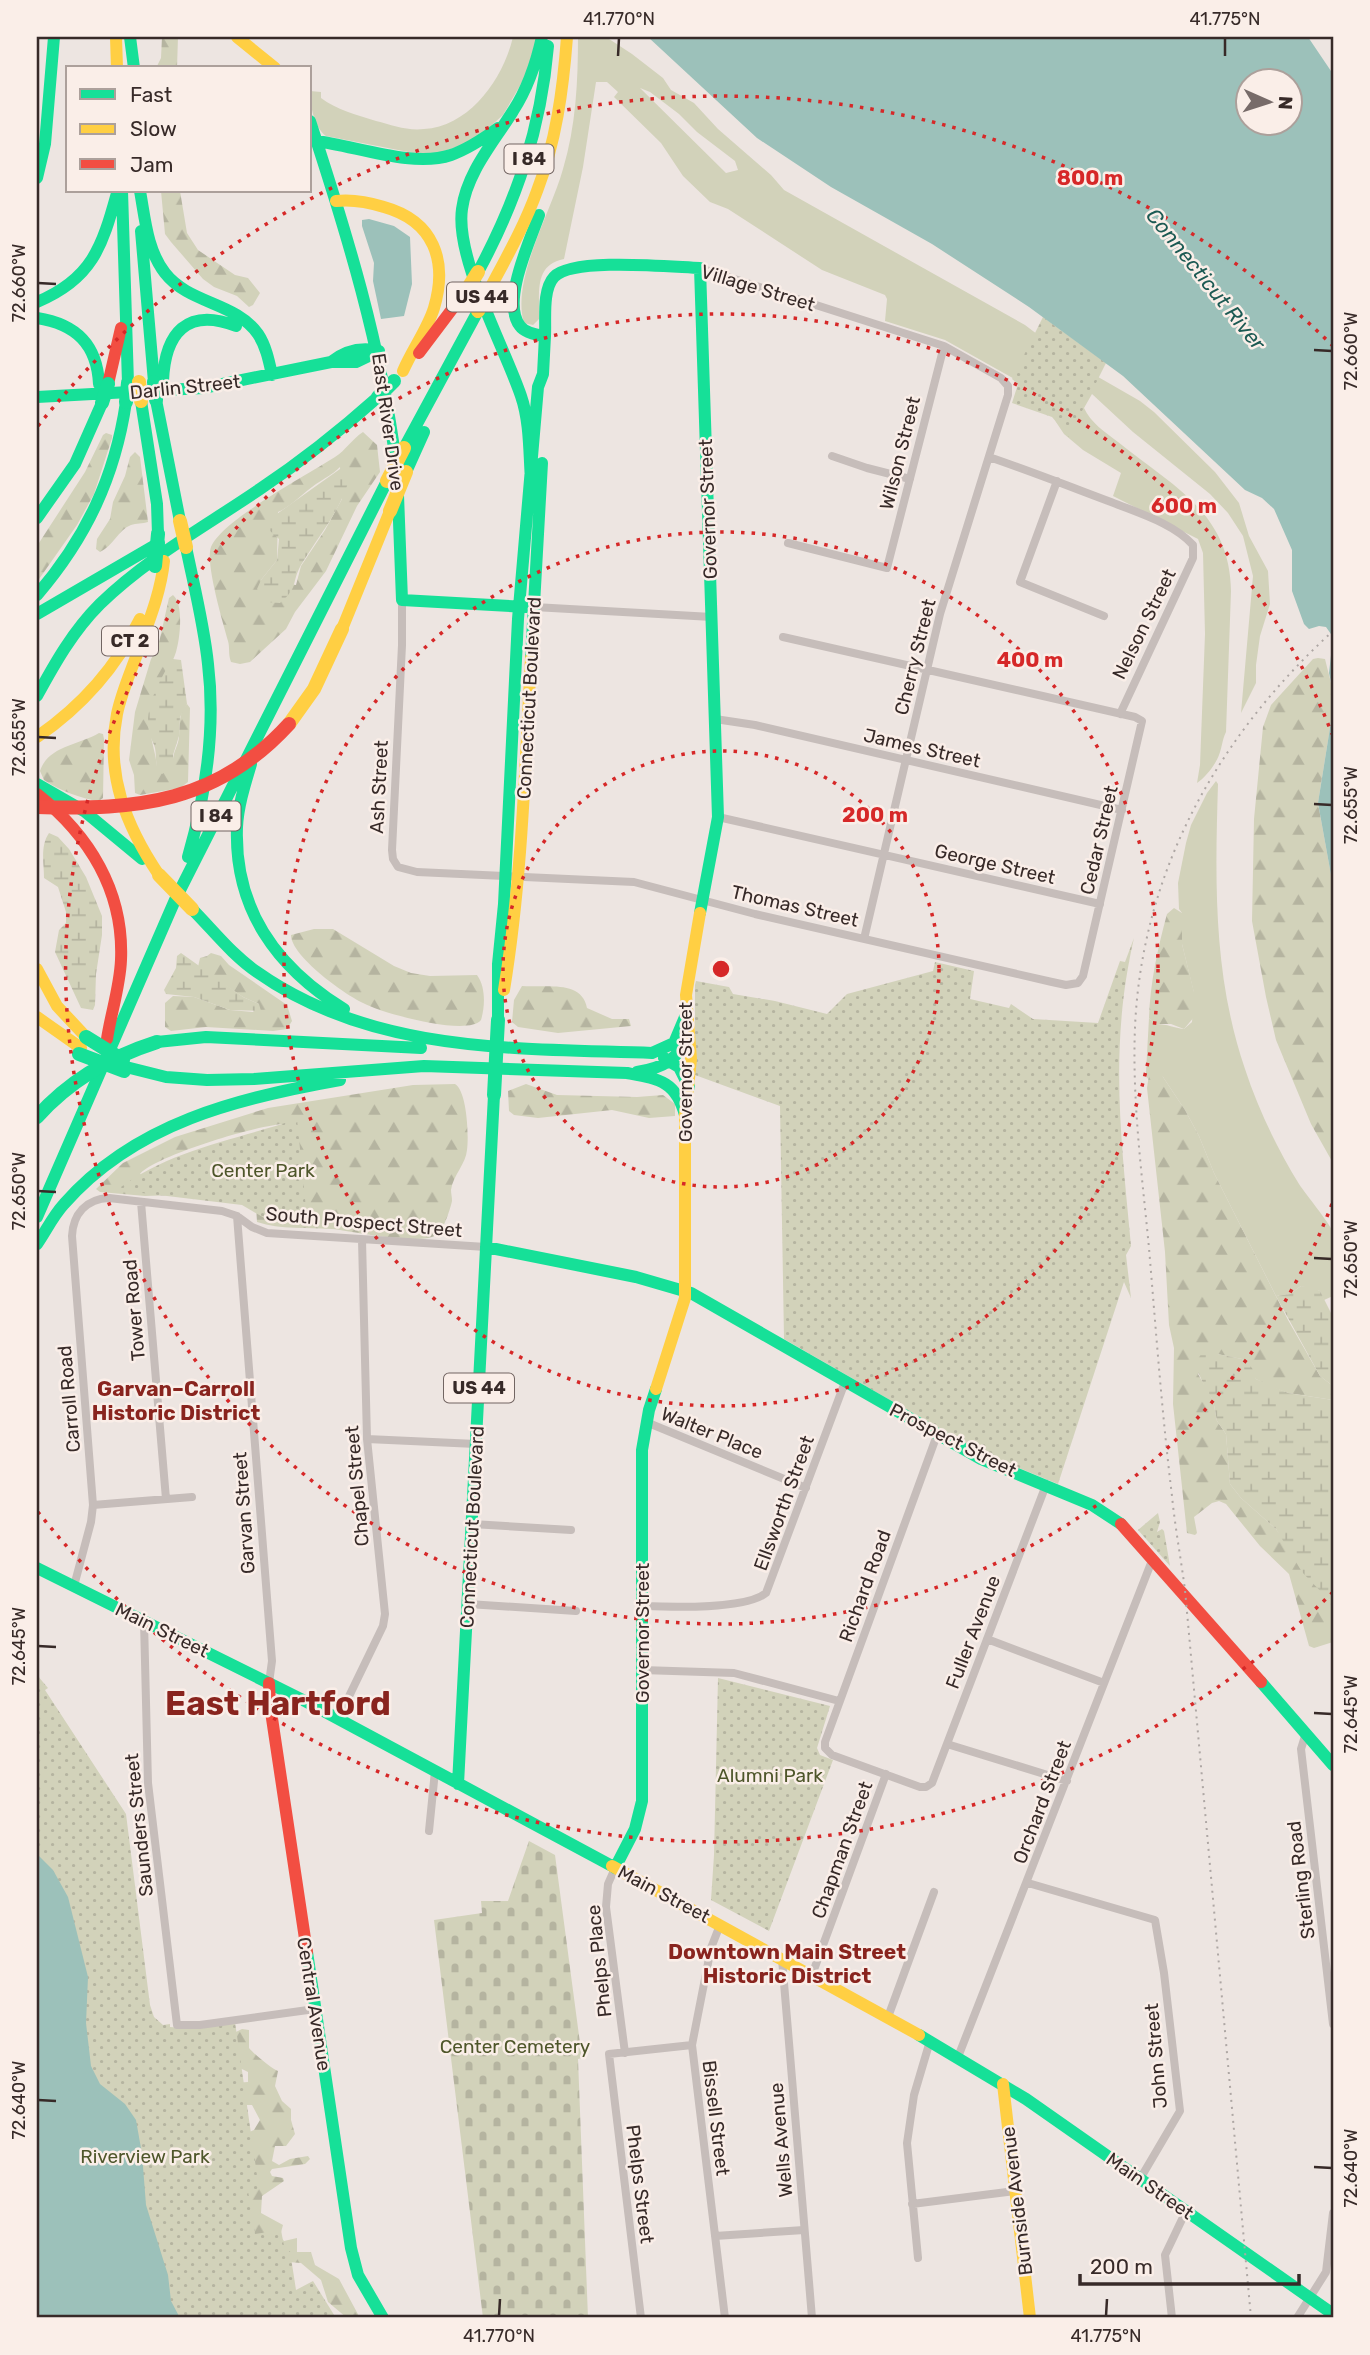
<svg xmlns="http://www.w3.org/2000/svg" width="1370" height="2355" font-family="Rubik,sans-serif">
<defs>
<pattern id="forest-firs" width="22" height="20" patternUnits="userSpaceOnUse" patternTransform="scale(1.75)"><rect width="22" height="20" fill="#d2d2ba"/><path d="M5 1l3.5 6h-7zM16 11l3.5 6h-7z" fill="#b5b4a0"/></pattern>
<pattern id="wetland-marsh" width="20" height="14" patternUnits="userSpaceOnUse" patternTransform="scale(1.75)"><rect width="20" height="14" fill="#d2d2ba"/><path d="M1 5h8M5 5V1M11 12h8M15 12V8" fill="none" stroke="#b5b4a0"/></pattern>
<pattern id="cemetery-stones" width="16" height="16" patternUnits="userSpaceOnUse" patternTransform="scale(1.75)"><rect width="16" height="16" fill="#d2d2ba"/><path d="M2 7V4a2 2 0 0 1 4 0v3zM10 15v-3a2 2 0 0 1 4 0v3z" fill="#b5b4a0"/></pattern>
<pattern id="park-dots" width="8" height="8" patternUnits="userSpaceOnUse" patternTransform="scale(1.75)"><rect width="8" height="8" fill="#d2d2ba"/><path d="M2 2h.1M6 6h.1" fill="none" stroke="#b5b4a0" stroke-width="1.8" stroke-linecap="round"/></pattern>
</defs>
<rect width="100%" height="100%" fill="#ede5e1"/>
<path fill="#d2d2ba" fill-rule="evenodd" d="M513 37H537L525 77 503 115 474 141 429 156 326 136C314 127 310 105 310 91L321 92V98C337 110 357 115 376 121 392 125 407 131 424 129 470 126 503 79 513 37Z
M578 37H606L632 54 663 78 671 90 694 103 718 129 771 175 784 190 1025 325 1079 366 1140 401 1154 412 1215 472 1239 503 1249 536 1268 571 1270 604 1260 636 1256 665V683L1241 713 1253 576 1243 536 1228 513 1210 494 1133 432 1092 394 1084 408C1090 422 1106 433 1118 442 1172 486 1230 512 1231 591L1226 732C1222 740 1222 748 1219 755 1216 764 1205 778 1197 783L1200 765 1205 634 1203 553 1198 539 1113 496 1121 473 1083 450 1064 434 1056 422 1052 413 1036 391 945 340 885 321 887 299 885 295 822 270 728 209 710 202 683 176 661 143 614 97 618 92 607 82H596L583 167 564 259C533 265 540 294 539 319L533 325 524 323C511 280 551 212 563 169 576 126 578 81 578 37ZM640 88 650 92 679 114 697 132 735 161 738 170 726 173Z
M1216 781 1218 784C1215 881 1213 975 1245 1069 1258 1109 1277 1148 1299 1184 1307 1196 1328 1221 1333 1232 1337 1242 1333 1283 1333 1296L1324 1300 1320 1291 1301 1286 1290 1294 1276 1296 1214 1173 1199 1136 1185 1110 1163 1077 1150 1074 1147 1079 1146 1072 1149 1018 1156 1024C1168 1024 1174 1028 1184 1029L1192 1022 1194 993 1182 944V913L1179 909 1178 883 1186 843 1191 825 1207 793Z"/>
<path fill="url(#forest-firs)" fill-rule="evenodd" d="M162 37H178L177 68H156L161 58Z
M161 191H180L187 233 198 250 235 275 248 278 260 293 253 305 249 307 237 296 214 287 203 279 171 242 165 234Z
M363 432 377 445 380 472 357 506 326 571 295 612 286 629 250 662 240 664 231 662C228 654 230 648 228 641 223 623 205 563 211 547 222 520 307 475 335 457 346 450 352 439 363 432ZM340 467 342 499 325 530 301 566 296 585 261 580 277 560 278 512C292 506 303 493 316 484 325 478 332 475 340 467Z
M106 433 112 435V438L94 494 77 525 37 582V546L85 472 103 435Z
M135 452 140 457 148 522C143 524 136 523 131 525 118 530 113 546 100 552L96 549 97 539 110 519 113 502 125 476 130 457Z
M173 595C184 604 180 639 176 652 169 673 153 690 150 712 147 731 155 748 157 766L173 764C172 753 178 747 179 737 180 724 178 714 187 704L190 708 188 782 180 788 140 795 135 793 134 775 129 760 135 712 151 659 158 647 169 598Z
M1318 658 1325 659 1333 691V709L1318 803 1333 886V1163L1311 1124 1276 1040 1266 997 1252 921 1254 819 1263 727 1271 705 1313 659Z
M99 733 103 734 104 739 103 798 99 801C81 799 59 790 44 780L40 771C48 746 79 745 99 733Z
M1174 908 1182 913V944L1194 992V1017L1184 1029 1171 1024H1156L1149 1018C1150 983 1158 947 1167 914Z
M314 929H333L394 966 411 973 430 976 477 975C486 987 485 1007 481 1020 468 1037 381 1013 363 1003 344 994 291 956 291 935Z
M211 953 221 956 229 965 287 1005 292 1021 287 1029 273 1031 206 1027 171 1031 165 1027V1003L173 996 194 997 230 1010 253 1012 259 1004 243 997 198 967 200 958 207 956Z
M522 986C544 988 582 979 587 1008L612 1019H629L631 1026 558 1033 518 1027 512 1022 514 1000Z
M1149 1074H1159L1163 1077 1185 1110 1199 1136 1214 1173 1288 1320 1320 1376 1333 1386V1400L1288 1393 1269 1386 1256 1379 1242 1359 1217 1354 1198 1374 1213 1400 1217 1421 1226 1434 1230 1484 1241 1498 1276 1529 1328 1599 1333 1601V1642L1314 1648 1309 1646 1289 1574 1260 1546 1226 1504 1219 1501 1212 1503 1194 1517 1197 1533 1195 1535 1187 1533 1173 1404 1174 1348 1169 1325 1165 1252 1147 1088Z
M455 1084C467 1091 469 1136 467 1150 466 1164 453 1175 451 1190 451 1193 452 1197 452 1201 451 1207 443 1231 438 1234 422 1247 353 1231 332 1229 307 1227 281 1230 257 1222L256 1206 285 1124C260 1124 155 1156 140 1174L174 1195 145 1196 100 1192 96 1189 123 1163 175 1137 268 1108 413 1085Z
M526 1084 557 1095 637 1097 663 1095 675 1104V1116L649 1118 612 1110 538 1118 514 1115 509 1111 508 1091Z
M37 1736C45 1747 58 1755 66 1767 77 1782 96 1815 102 1833 107 1849 112 1868 113 1885 116 1933 90 2009 145 2038 158 2045 165 2048 180 2045 201 2041 223 2039 242 2029L249 2030V2048C254 2054 272 2069 278 2071L275 2086 282 2101 291 2109V2120L295 2134 286 2146H275L272 2161 279 2165 290 2159 308 2156 310 2159 305 2164 272 2169 270 2172 272 2176 283 2178 284 2181 262 2196 261 2213 283 2225 280 2236 284 2241 297 2238V2252H311L315 2265 339 2279 360 2318H347L328 2302 321 2280 301 2263 288 2262 266 2273C261 2257 251 2245 244 2229 242 2224 243 2218 241 2213 230 2192 227 2182 235 2157 238 2151 237 2143 240 2136L254 2130 260 2120 252 2105H232L223 2091 234 2083 248 2082V2072C209 2052 189 2071 153 2086 141 2091 129 2087 115 2093 100 2088 92 2073 90 2057L101 2050 95 2007 92 1945 99 1902 93 1891 80 1881 74 1863 56 1836 37 1822Z"/>
<path fill="url(#wetland-marsh)" d="M347 464 351 471C344 507 319 535 301 565 291 583 299 587 280 603L265 602 257 589 261 580 277 560 279 539 269 530V525L274 516Z
M173 659 181 660 187 704 180 717 179 736 173 755V764L171 769 162 774C154 767 157 758 155 748 154 743 150 738 149 732 144 708 160 678 173 659Z
M49 833 58 837 69 849 86 877 102 916V935L96 974 95 1005 93 1010 81 1008 55 952 59 930 66 923V912L58 887 44 878C44 863 40 846 49 833Z
M181 953 243 997 259 1004 261 1011 230 1010 194 997 166 994 164 990 176 968 177 956Z
M1301 1286 1311 1287 1320 1291 1333 1317V1386L1320 1376 1276 1296 1290 1294Z
M1203 1351 1242 1359 1252 1368 1256 1379 1288 1393 1333 1400V1601L1328 1599 1302 1572 1276 1529 1241 1498 1230 1484 1226 1434 1217 1421 1213 1400 1205 1388 1197 1369 1198 1359Z"/>
<path fill="url(#cemetery-stones)" d="M529 1841 555 1855 582 2058 578 2059 588 2318H483L434 1920 482 1913 481 1901H508Z"/>
<path fill="url(#park-dots)" d="M1043 317 1106 363 1069 437 1052 417 1012 403 1018 384 1012 379Z
M1134 938C1109 1047 1121 1137 1131 1246L1126 1255 1131 1298 1124 1282 1058 1484 982 1453 784 1339 780 1106 695 1075V985L696 981 729 987 733 994 775 1001 827 1014 847 994 933 971 935 962 974 971 970 999 1009 1008 1011 1004 1033 1019 1098 1023 1120 961 1125 962Z
M297 1119 308 1228 278 1226 242 1205 117 1190C170 1149 236 1140 297 1119Z
M1158 1513 1160 1522 1157 1532 1162 1529 1164 1531 1170 1566 1138 1530Z
M37 1675 48 1688 45 1690 126 1814 150 2005 154 2017 163 2025 170 2024V2027L196 2029 235 2022 259 2189 248 2191 255 2234 281 2230 285 2251H290L296 2290 313 2281 336 2318H37Z
M718 1678 830 1706 817 1748 820 1755 833 1760 769 1931 711 1900 714 1855Z"/>
<path fill="#9cc1ba" fill-rule="evenodd" d="M648 37H1308L1333 74V691L1329 673 1333 637 1326 627 1319 626 1309 629 1304 624 1292 591V550L1274 509 1262 498 1245 490 1123 376 1029 307 932 244 831 187 757 138ZM1248 80H1290V122H1248Z
M369 219 394 226 410 237 412 284 404 316 381 319 373 281 374 263 362 226V220Z
M1333 709V886L1318 803Z
M37 1854 53 1870 68 1897 88 1977 86 2023 91 2066 100 2084 125 2104 136 2120 142 2154 146 2205 168 2275 171 2301 180 2318H37Z"/>
<g fill="none" stroke-linecap="round" stroke-linejoin="round">
<path stroke="#c6bdba" stroke-width="8" d="M700 268 944 346 1001 378 1008 386V395L940 614 864 939
M832 456 867 468 910 479
M989 457C1030 471 1071 487 1111 502 1138 513 1173 523 1193 545V558L1120 714
M1057 481 1020 582 1104 616
M788 543 887 568 944 346
M402 600V645L392 850 393 859 398 867 417 872 634 882 755 914 1052 982 1066 985 1078 983 1083 976 1142 721 1135 717 783 637
M534 607 712 617
M715 719 755 725 1122 810
M718 817 1100 904
M141 1202 166 1499
M237 1216 272 1661 269 1683
M646 1422 806 1488
M937 1435 825 1742V1748L832 1755 920 1787H926L932 1783 1046 1485
M367 1439 476 1444
M93 1505 192 1497
M472 1524 571 1530
M74 1586 91 1522 93 1505 72 1236C73 1214 86 1199 109 1198L222 1211 237 1216 252 1227 267 1233 486 1247
M468 1604 576 1611
M642 1606C670 1607 745 1610 766 1593L845 1382
M144 1621 148 1783 177 2025H200L315 2009
M987 1639 1104 1683
M642 1670 734 1673 839 1701
M338 1719 383 1626 385 1614 367 1439 362 1240
M1306 1733 1301 1749 1333 2024
M947 1744 1067 1781
M429 1831 435 1771
M615 1868 608 1884 606 1907 625 2053
M1028 1883 1155 1920 1164 1973 1180 2111 1140 2179
M720 1925 711 1948 692 2045 725 2318
M782 1959 812 2318
M812 1975 886 1774
M888 2017 934 1892
M958 2057 1153 1558
M912 2204 1015 2191
M715 2236 804 2230
M918 2258 907 2143 914 2095 930 2041
M641 2318 609 2054 692 2045
M1172 2318 1165 2255 1186 2211
M1297 2318 1326 2272 1333 2213"/>
<path stroke="#16e098" stroke-width="12" d="M130 37 134 68
M310 121C347 234 381 345 396 463
M316 141C356 146 413 168 451 155 468 149 483 139 498 128
M37 178 45 144 54 37
M122 191 128 383
M140 191C145 218 147 250 165 273 189 304 236 302 258 334 266 346 269 361 272 375
M539 215C530 241 501 302 520 326 525 333 537 335 545 336
M141 231 154 382
M478 272C517 200 541 128 548 46
M37 302C92 279 102 247 117 193
M37 318C76 324 97 344 99 384
M545 336C546 320 542 290 554 277 572 257 672 267 700 268L718 817 700 913
M331 362C345 351 362 347 379 351
M163 381C165 333 187 307 236 326
M37 397 203 388 331 362H356L379 351
M156 400 180 521
M141 401 157 504 158 534
M404 448 478 311
M406 472 424 432
M531 480C529 453 530 422 521 396 504 346 455 258 462 209 467 172 494 142 513 111 528 88 536 64 542 37
M398 495 402 600 527 607
M37 518 75 464 102 403
M186 547C194 586 204 625 208 664 216 730 206 794 188 857
M37 595C86 538 115 477 126 402
M37 614 159 543
M531 658 542 463
M37 696C55 663 73 631 100 604 147 558 206 526 260 489 302 461 341 430 378 397
M251 764C245 784 238 806 237 827 234 909 277 968 344 1009
M37 784 84 811 142 859
M192 909C213 930 232 955 257 972 373 1054 517 1048 652 1053L674 1043 685 1017
M498 1020V964L504 904 518 619 538 387 543 374 545 336
M157 1042 206 1037 421 1048
M664 1058 679 1067 689 1087
M126 1067 166 1077 207 1080 254 1079 424 1066 627 1073C659 1079 676 1081 685 1115
M637 1072C663 1068 677 1060 689 1036
M37 1217 175 900 387 481
M37 1244C46 1231 53 1216 64 1204 135 1123 238 1098 340 1080
M486 1247 636 1277 691 1293 981 1459 1092 1505 1121 1524
M37 1568 303 1700 612 1866
M1261 1682 1333 1765
M458 1784 494 1095
M615 1868 635 1829 642 1801V1450L649 1410 656 1389
M307 1952 351 2248 358 2275 383 2318
M919 2035 1026 2099 1333 2314"/>
<path stroke="#ffcf43" stroke-width="12" d="M116 37 117 68
M237 37 275 68
M336 201C353 199 368 202 384 207 434 221 448 261 434 308 428 328 412 350 403 371
M487 294C505 260 524 227 537 191 556 142 563 90 567 37
M342 629 390 511
M37 737C82 706 116 668 140 619
M159 875C126 826 105 774 117 714 122 690 133 667 141 643 151 616 161 590 164 561
M37 969 57 1006 86 1037
M504 990C522 880 525 769 531 658
M37 1017 81 1048
M656 1389 685 1298V1115L691 1059 686 995 700 913
M612 1866 919 2035
M1003 2084 1030 2318"/>
<path stroke="#f24e42" stroke-width="12" d="M419 353 468 288
M108 384 121 328
M37 794C89 835 124 891 121 960 120 986 111 1013 107 1039
M1121 1524 1261 1682
M269 1683 270 1705 307 1952"/>
<path stroke="#aea7a4" stroke-width="2" stroke-dasharray="2 5" stroke-linecap="butt" d="M1251 2318 1185 1590C1181 1559 1175 1527 1172 1496 1162 1414 1156 1331 1149 1248 1142 1175 1132 1101 1135 1027 1142 870 1219 735 1333 631"/>
<path stroke="#16e098" stroke-width="14" d="M154 382 156 400
M378 397 394 381
M126 402 128 383
M102 403 108 384
M155 566 158 534
M86 1037 123 1060
M79 1054 124 1071
M494 1095 498 1020
M37 1117C70 1080 110 1057 157 1042"/>
<path stroke="#ffcf43" stroke-width="14" d="M468 288 478 272
M478 311 487 294
M139 382 141 401
M387 481 404 448
M390 511 406 472
M180 521 186 547
M289 724 314 689 342 629
M159 875 192 909"/>
<path stroke="#f24e42" stroke-width="14" d="M37 807C138 810 217 803 289 724"/>
</g>
<path fill="none" stroke="#372a28" stroke-width="2.5" d="M618 56 619 38M1225 56V38M38 283 56 284M1314 350 1332 351M38 737 56 738M1314 804 1332 805M38 1191 56 1192M1314 1258 1332 1259M38 1646 56 1647M1314 1713 1332 1714M38 2100 56 2101M1314 2167 1332 2168M499 2316 500 2299M1106 2316 1107 2299"/>
<g fill="none" stroke="#d62828" stroke-width="3.5" stroke-dasharray="3.5 7">
<circle cx="721" cy="969" r="218"/>
<circle cx="721" cy="969" r="437"/>
<path d="M1332 1204A655 655 0 1 1 1332 734"/>
<path d="M1333 1592A873 873 0 0 1 38 1512M38 426A873 873 0 0 1 1333 346"/>
</g>
<g text-anchor="middle" dominant-baseline="central" stroke-width="5" stroke-linejoin="round" paint-order="stroke">
<g fill="#faeee8" stroke="#726562" stroke-width="2">
<rect x="504.5" y="144.5" width="49" height="29" rx="5"/>
<rect x="447" y="282.5" width="70" height="29" rx="5"/>
<rect x="102" y="626.5" width="56" height="29" rx="5"/>
<rect x="191.5" y="801.5" width="49" height="29" rx="5"/>
<rect x="444" y="1373.5" width="70" height="29" rx="5"/>
</g>
<g font-size="18" font-weight="bold" fill="#372a28">
<text x="529" y="159">I 84</text>
<text x="482" y="297">US 44</text>
<text x="130" y="641">CT 2</text>
<text x="216" y="816">I 84</text>
<text x="479" y="1388">US 44</text>
</g>
<g font-size="19" fill="#372a28" stroke="#faeee8">
<text transform="translate(758 288) rotate(17)">Village Street</text>
<text transform="translate(185 387) rotate(-6)">Darlin Street</text>
<text transform="translate(388 422) rotate(82)">East River Drive</text>
<text transform="translate(900 453) rotate(-76)">Wilson Street</text>
<text transform="translate(708 509) rotate(-92)">Governor Street</text>
<text transform="translate(1144 624) rotate(-64)">Nelson Street</text>
<text transform="translate(915 657) rotate(-76)">Cherry Street</text>
<text transform="translate(529 698) rotate(-87)">Connecticut Boulevard</text>
<text transform="translate(922 748) rotate(13)">James Street</text>
<text transform="translate(379 787) rotate(-87)">Ash Street</text>
<text transform="translate(1099 840) rotate(-77)">Cedar Street</text>
<text transform="translate(995 864) rotate(13)">George Street</text>
<text transform="translate(795 906) rotate(13)">Thomas Street</text>
<text transform="translate(685 1072) rotate(-90)">Governor Street</text>
<text transform="translate(364 1222) rotate(5)">South Prospect Street</text>
<text transform="translate(134 1310) rotate(-95)">Tower Road</text>
<text transform="translate(69 1399) rotate(-95)">Carroll Road</text>
<text transform="translate(712 1433) rotate(22)">Walter Place</text>
<text transform="translate(953 1440) rotate(27)">Prospect Street</text>
<text transform="translate(357 1486) rotate(-95)">Chapel Street</text>
<text transform="translate(784 1503) rotate(-70)">Ellsworth Street</text>
<text transform="translate(244 1513) rotate(-94)">Garvan Street</text>
<text transform="translate(472 1527) rotate(-87)">Connecticut Boulevard</text>
<text transform="translate(865 1586) rotate(-70)">Richard Road</text>
<text transform="translate(162 1630) rotate(26)">Main Street</text>
<text transform="translate(973 1632) rotate(-69)">Fuller Avenue</text>
<text transform="translate(642 1633) rotate(-90)">Governor Street</text>
<text transform="translate(1042 1802) rotate(-69)">Orchard Street</text>
<text transform="translate(139 1825) rotate(-96)">Saunders Street</text>
<text transform="translate(842 1850) rotate(-70)">Chapman Street</text>
<text transform="translate(1301 1880) rotate(-97)">Sterling Road</text>
<text transform="translate(664 1894) rotate(28)">Main Street</text>
<text transform="translate(599 1961) rotate(-96)">Phelps Place</text>
<text transform="translate(314 2004) rotate(81)">Central Avenue</text>
<text transform="translate(1156 2056) rotate(-95)">John Street</text>
<text transform="translate(716 2118) rotate(83)">Bissell Street</text>
<text transform="translate(781 2140) rotate(-95)">Wells Avenue</text>
<text transform="translate(640 2184) rotate(83)">Phelps Street</text>
<text transform="translate(1150 2186) rotate(35)">Main Street</text>
<text transform="translate(1017 2201) rotate(-97)">Burnside Avenue</text>
</g>
<g font-size="19" fill="#4e562a" stroke="#faeee8">
<text x="263" y="1170">Center Park</text>
<text x="770" y="1775">Alumni Park</text>
<text x="515" y="2046">Center Cemetery</text>
<text x="145" y="2156">Riverview Park</text>
</g>
<g font-size="21" font-style="italic" fill="#1c5a53" stroke="#faeee8">
<text transform="translate(1206 279) rotate(51)">Connecticut River</text>
</g>
<g font-size="21" font-weight="bold" fill="#89241e" stroke="#faeee8">
<text x="176" y="1388">Garvan–Carroll<tspan x="176" dy="24">Historic District</tspan></text>
<text x="787" y="1951">Downtown Main Street<tspan x="787" dy="24">Historic District</tspan></text>
</g>
<g font-size="33" font-weight="bold" fill="#89241e" stroke="#faeee8">
<text x="278" y="1703">East Hartford</text>
</g>
</g>
<circle cx="721" cy="969" r="10" fill="#d62828" stroke="#faeee8" stroke-width="3.5"/>
<g font-size="21" text-anchor="middle" font-weight="bold" fill="#d62828" stroke="#faeee8" stroke-width="5" stroke-linejoin="round" paint-order="stroke">
<text x="1090" y="185">800 m</text>
<text x="1184" y="513">600 m</text>
<text x="1030" y="667">400 m</text>
<text x="875" y="822">200 m</text>
</g>
<rect width="1370" height="2355" fill="none" stroke="#faeee8" stroke-width="77"/>
<rect x="66" y="66" width="245" height="126" fill="#faeee8" stroke="#aca09b" stroke-width="2"/>
<rect x="80" y="89" width="35" height="10" fill="#16e098" stroke="#aca09b" stroke-width="2"/>
<text x="130" y="102" font-size="21" fill="#372a28">Fast</text>
<rect x="80" y="124" width="35" height="10" fill="#ffcf43" stroke="#aca09b" stroke-width="2"/>
<text x="130" y="136" font-size="21" fill="#372a28">Slow</text>
<rect x="80" y="159" width="35" height="10" fill="#f24e42" stroke="#aca09b" stroke-width="2"/>
<text x="130" y="172" font-size="21" fill="#372a28">Jam</text>
<g transform="translate(1269 102) rotate(93)"><circle r="33" fill="#faeee8" stroke="#aca09b" stroke-width="2"/>
<path d="M0-5L12 26L0 18L-12 26Z" fill="#776b69"/>
<text y="-10" font-size="19" font-weight="bold" text-anchor="middle" fill="#372a28">N</text>
</g>
<path d="M1080 2274v10h219v-10" fill="none" stroke="#372a28" stroke-width="3.5"/>
<text x="1090" y="2274" font-size="21" fill="#372a28" stroke="#faeee8" stroke-width="5" paint-order="stroke">200 m</text>
<rect x="38" y="38" width="1294" height="2278" fill="none" stroke="#372a28" stroke-width="2.5"/>
<g font-size="18" text-anchor="middle" fill="#372a28">
<text x="619" y="25">41.770°N</text>
<text x="1225" y="25">41.775°N</text>
<text transform="translate(19 283) rotate(-90)" y="6">72.660°W</text>
<text transform="translate(1351 351) rotate(-90)" y="6">72.660°W</text>
<text transform="translate(19 737) rotate(-90)" y="6">72.655°W</text>
<text transform="translate(1351 805) rotate(-90)" y="6">72.655°W</text>
<text transform="translate(19 1191) rotate(-90)" y="6">72.650°W</text>
<text transform="translate(1351 1259) rotate(-90)" y="6">72.650°W</text>
<text transform="translate(19 1646) rotate(-90)" y="6">72.645°W</text>
<text transform="translate(1351 1714) rotate(-90)" y="6">72.645°W</text>
<text transform="translate(19 2100) rotate(-90)" y="6">72.640°W</text>
<text transform="translate(1351 2168) rotate(-90)" y="6">72.640°W</text>
<text x="499" y="2342">41.770°N</text>
<text x="1106" y="2342">41.775°N</text>
</g>
</svg>
